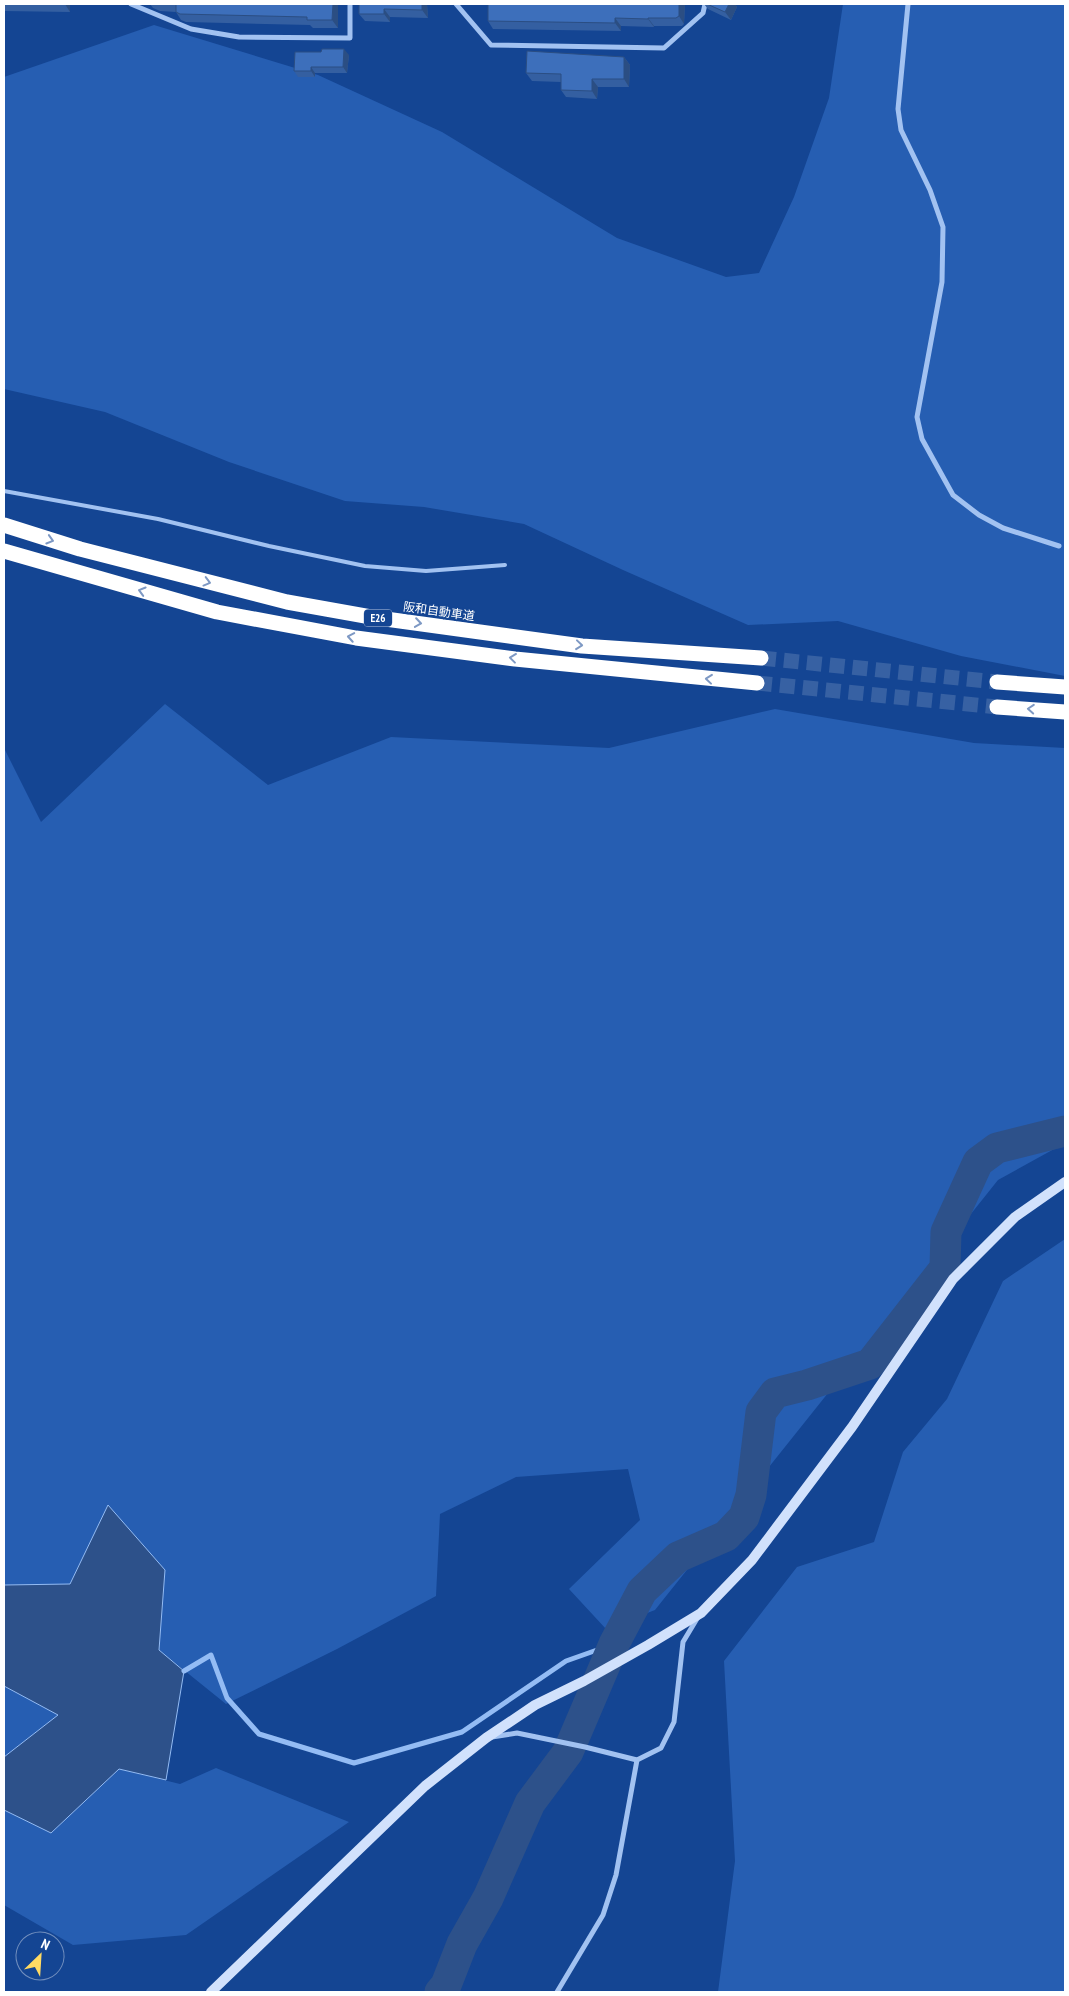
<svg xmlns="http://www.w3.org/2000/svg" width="1069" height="1996" font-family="'PT Sans Narrow','Noto Sans JP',sans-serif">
<rect width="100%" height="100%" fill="#144593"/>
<path fill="#265eb2" d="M843 4H1065V676L961 656 838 621 748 625 623 570 524 524 424 507 345 501 229 462 105 412 4 389V77L154 25 318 75 442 132 617 238 726 277 759 273 794 197 829 98Z
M165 704 268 785 391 737 609 748 775 709 974 743 1065 748V1143L998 1180 655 1610 606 1629 569 1589 640 1520 628 1469 516 1477 440 1514 436 1596 337 1649 226 1704 159 1650 165 1570 108 1506 70 1584 4 1585V748L41 822Z
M1065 1239V1992H718L735 1861 724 1661 797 1567 874 1542 903 1452 947 1399 1003 1281Z
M4 1686 58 1715 4 1757Z
M216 1768 349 1822 186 1935 73 1945 4 1905V1810L51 1833 119 1769 180 1784Z"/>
<path fill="#2d518a" stroke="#94bcf4" d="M108 1505 165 1570 159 1650 184 1671 166 1780 119 1769 51 1833 4 1810V1757L58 1715 4 1686V1585L70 1584Z"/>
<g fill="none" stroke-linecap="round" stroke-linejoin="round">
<path stroke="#94bcf4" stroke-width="5" d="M184 1671 211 1655 227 1698 259 1734 354 1763 462 1732 566 1661 614 1644"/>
<path stroke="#2d518a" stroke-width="31" d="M440 1992 446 1985 462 1944 488 1898 530 1803 568 1752 614 1644 642 1591 678 1557 726 1536 744 1517 751 1495 761 1412 775 1393 807 1385 870 1364 945 1268 946 1232 978 1162 997 1148 1065 1131"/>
<path stroke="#3761a3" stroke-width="15" stroke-dasharray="15 8" stroke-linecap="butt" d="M761 658 997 682
M757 683 997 707"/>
<path stroke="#a2c2f1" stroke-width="4" d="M4 491 158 519 269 546 365 566 426 571 505 565"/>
<path stroke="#a2c2f1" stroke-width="5" d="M131 4 191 29 239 37 350 38V4
M456 4 491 45 664 48 703 13 705 4
M908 4 898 109 901 130 930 190 943 227 942 282 917 417 922 439 953 495 979 515 1003 528 1059 546
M492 1737 517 1733 585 1747 637 1760 661 1748 674 1722 683 1642 698 1617
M557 1992 603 1915 616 1875 637 1760"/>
<path stroke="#d1e1fc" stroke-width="10" d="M211 1992 425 1786 486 1738 535 1705 584 1681 648 1645 701 1613 752 1560 852 1427 953 1279 1015 1217 1065 1182"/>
<path stroke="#fff" stroke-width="15" d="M4 525 80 549 287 602 371 617 582 646 761 658
M4 551 217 612 356 638 515 659 757 683
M997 682 1065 687
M997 707 1065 712"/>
</g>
<path fill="#345fa1" d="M4 4H70V12L4 11Z
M150 4H338V28H313L310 25 186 22 181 20 176 12 160 11 153 8Z
M359 4H427L428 18 390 17V22L365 21 359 14Z
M685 4 684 24 682 26H654V27L621 26V31L493 29 488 21Z
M704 4H735L737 7 731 20 708 9Z
M321 52 349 55 347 73H315V77H298L294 71Z
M624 57 630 65 629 87H598L597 99 566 97 561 90V82L532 81 526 73Z"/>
<path fill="#2b4e83" d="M65 4H70V12Z
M333 4H338V28L332 20Z
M422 4H427L428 18 422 10Z
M679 4H685L684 24 679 16Z
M729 4H735L737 7 731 20 725 12Z
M384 9 390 17V22L384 14Z
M615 18 621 26V31L615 23Z
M648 18 654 26V27L648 19Z
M344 49 349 55 347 73 343 67Z
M624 57 630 65 629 87 624 79Z
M311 67 315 73V77L311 71Z
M592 79 598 87 597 99 592 91Z"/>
<path fill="#3d6fbb" stroke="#2b4e83" d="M161 4H333L332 20H307V17L180 14 176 12V4Z
M359 4H422V10L384 9V14H359Z
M488 4H679V16L676 18H648V19L615 18V23L488 21Z
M707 4H729L725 12Z
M322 49H344L343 67H311V71H294L295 52H321Z
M527 51 624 57V79H592V91L561 90V74L526 73Z"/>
<defs><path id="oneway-chevron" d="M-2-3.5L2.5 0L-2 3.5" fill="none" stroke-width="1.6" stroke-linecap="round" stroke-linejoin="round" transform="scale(1.25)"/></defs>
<g stroke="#7e99c4">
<use href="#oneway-chevron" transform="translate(50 540) rotate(17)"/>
<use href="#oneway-chevron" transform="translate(207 582) rotate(15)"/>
<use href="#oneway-chevron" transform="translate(142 591) rotate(-164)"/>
<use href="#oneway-chevron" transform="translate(418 623) rotate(8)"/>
<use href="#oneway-chevron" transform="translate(351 637) rotate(-170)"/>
<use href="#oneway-chevron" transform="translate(579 645) rotate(6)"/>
<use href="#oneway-chevron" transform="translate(513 658) rotate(-173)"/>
<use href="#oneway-chevron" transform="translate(709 679) rotate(-174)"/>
<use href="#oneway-chevron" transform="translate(1031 709) rotate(-176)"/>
</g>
<g text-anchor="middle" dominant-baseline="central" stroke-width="4" stroke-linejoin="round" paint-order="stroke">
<rect fill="#144593" stroke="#b8c7df" stroke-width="1" x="364" y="609.5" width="28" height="17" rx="4"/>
<g font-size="11" font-weight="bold" fill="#fff">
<text x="378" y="618">E26</text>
</g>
<g font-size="12" fill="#fff" stroke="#144593">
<text transform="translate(439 611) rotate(8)">阪和自動車道</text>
</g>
</g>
<rect width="1069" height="1996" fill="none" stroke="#ffffff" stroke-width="10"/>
<g transform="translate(40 1956) rotate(25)"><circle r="24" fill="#144593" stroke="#728fbe"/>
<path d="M0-4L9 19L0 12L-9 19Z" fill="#ffda63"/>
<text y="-8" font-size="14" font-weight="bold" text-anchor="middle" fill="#ffffff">N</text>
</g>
</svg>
